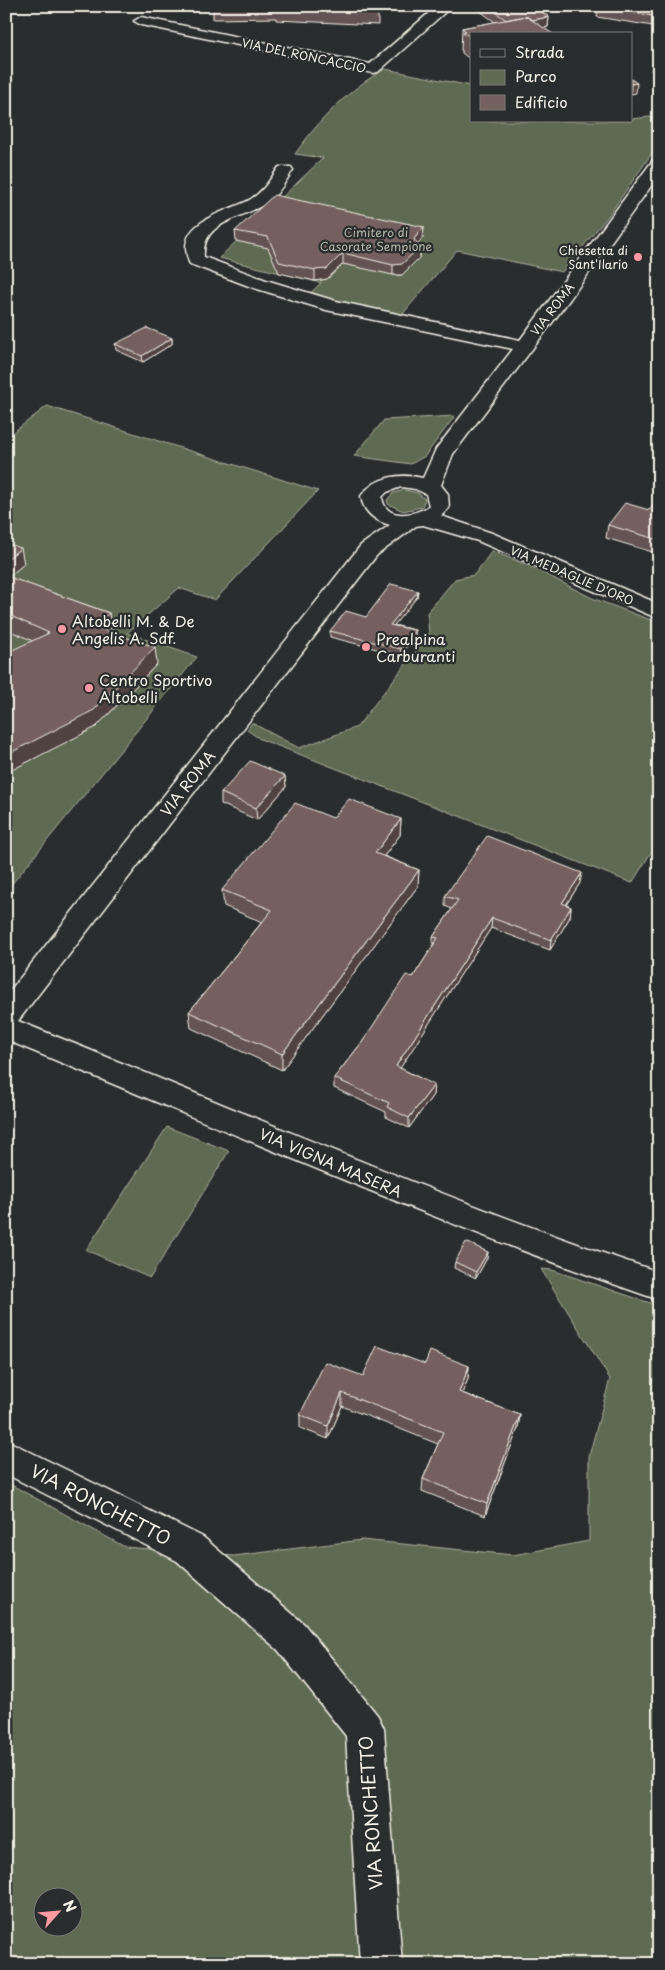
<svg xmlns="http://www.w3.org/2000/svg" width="665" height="1970" font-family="'Playpen Sans',sans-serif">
<rect width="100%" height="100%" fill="#2a2d2e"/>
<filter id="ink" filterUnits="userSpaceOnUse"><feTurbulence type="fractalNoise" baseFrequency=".02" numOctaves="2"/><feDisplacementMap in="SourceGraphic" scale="10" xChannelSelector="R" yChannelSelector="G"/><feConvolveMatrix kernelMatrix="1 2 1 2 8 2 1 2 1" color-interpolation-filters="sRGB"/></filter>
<g filter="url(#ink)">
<path fill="#5f6b52" stroke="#aaae9d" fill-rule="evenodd" d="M385 69 471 86V121H631V119L649 117 659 119V143L609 215 562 272 457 250 401 316 307 296 321 283 219 258 323 158 295 154C319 120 349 89 385 69Z
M47 406 318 491 215 600 179 588 127 633 197 657 6 891V438Z
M455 416 425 456 411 464 354 456 384 420Z
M405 490 418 493 425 499 422 507 403 511 388 504 387 500 393 493Z
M492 551 530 566 592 598 659 623V840L632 883 260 739 247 730 252 723 299 748 357 727 429 634 427 613 455 579 474 575Z
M167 1127 229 1151 150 1278 86 1250Z
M541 1269 552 1270 659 1306V1964H6V1482L125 1547 234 1556 362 1540 513 1555 589 1541V1456L610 1379ZM42 1898H72V1928H42Z"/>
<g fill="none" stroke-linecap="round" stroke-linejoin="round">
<g stroke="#f4f1e8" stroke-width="3">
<path id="minor" d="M437 6H452L378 72 373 73 141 25 134 21 141 17 370 64Z
M659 158V175L570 299 453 454 441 485 448 494 449 508 441 516 492 533 659 604V619L478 541 423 525 416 526 377 555 18 1021C231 1106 441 1200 659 1272V1300C437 1224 223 1128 6 1040V996L361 545 390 525C375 521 363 512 361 496 375 476 400 473 423 478L436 449 513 349 326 310 254 288 190 264C187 259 187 254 186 249 185 218 231 211 251 199 264 191 271 178 279 167H291L293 170C286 180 280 193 269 201 246 219 201 219 204 257L266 280 336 301 520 340 653 160ZM401 487 415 489 426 494 429 506C415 515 385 522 382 497L387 492Z
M6 1440 203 1537 304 1624 378 1716 384 1729 402 1964H360L346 1736 278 1650 177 1561 6 1474Z"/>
</g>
<use href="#minor" fill="#2a2d2e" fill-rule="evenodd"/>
</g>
<path fill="#645352" stroke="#f4f1e8" d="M213 6H384L383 9H378V25L276 20V18L213 19Z
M473 6H533L549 17 548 27 471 34V60L462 53V50H461L462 28 495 22Z
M659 6V27L597 17 598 7Z
M659 55V72L651 71 653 61Z
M424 227 423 237 418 244 420 247V257L402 275H393L343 264 327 279 315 281 279 273 268 248 236 241 235 231Z
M172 338V344L143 362 116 350 115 344Z
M659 496V554L606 538 608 525 649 510Z
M6 543 24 564 8 577 109 613 111 630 109 632 157 664 96 727 33 641 6 629Z
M418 591 417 597 394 625 415 630V636L400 655 330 637V631L366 617Z
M285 776 286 787 257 820 221 804V793Z
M401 819 400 835 384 856 419 870 418 886 282 1070 191 1028 189 1012 262 922 224 906 222 890Z
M580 883 566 905 571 907 570 917 550 950 491 928 400 1068 434 1085 433 1095 409 1128 386 1117V1112L334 1088V1078L413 977 433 946V937L452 909 445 906V896Z
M488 1252 487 1258 476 1278 454 1268 455 1262Z
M425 1364 469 1366 468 1379 462 1393 520 1415 518 1428 485 1516 422 1491 423 1479 438 1444 342 1406 328 1439 300 1428V1415L363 1376Z"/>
<path fill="#514342" stroke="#f4f1e8" d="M549 17 548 27 511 33 512 24Z
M637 83 636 93 631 94V84Z
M424 227 423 237 414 249V239Z
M420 247V257L402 275H393V265Z
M343 253V264L327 279 315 281V270Z
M172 338V344L143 362 142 356Z
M21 548 24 564 6 579V560Z
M418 591 417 597 390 630V625Z
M109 613 111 630 97 643 95 627Z
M415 630V636L400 655 401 649Z
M155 647 157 664 96 727 6 773V755Z
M285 776 286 787 257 820 256 808Z
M11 813 14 830 6 834V816Z
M401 819 400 835 374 869 375 853Z
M419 870 418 886 282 1070V1054Z
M582 873 580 883 560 914 562 903Z
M571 907 570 917 550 950 551 940Z
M492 918 491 928 395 1076 396 1066Z
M434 1085 433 1095 409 1128V1118Z
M488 1252 487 1258 476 1278V1272Z
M469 1366 468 1379 457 1405 459 1392Z
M342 1393V1406L328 1439V1426Z
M520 1415 518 1428 485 1516 487 1504Z"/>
<path fill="#74605f" stroke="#f4f1e8" d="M275 6H378L379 12 275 7Z
M487 6H533L549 17 532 20 526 16 506 20Z
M599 6H659V17L598 7Z
M526 16 553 34H471V38L463 32 466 31 462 28Z
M659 55V62L653 61Z
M631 79 637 83 631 84Z
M274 195 424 227 414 239 420 247 402 264 393 265 343 253 327 269 315 270 279 262 268 237 235 231Z
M147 328 172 338 142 356 115 344Z
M659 496V540L608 525 625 503 649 510Z
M6 543 21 548 6 560Z
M6 576 109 613 95 627 155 647 94 710 6 755V653L49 633 6 614Z
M391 584 418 591 390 625 415 630 401 649 330 631 346 611 366 617Z
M250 761 285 776 256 808 221 793Z
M349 799 401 819 375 853 419 870 282 1054 189 1012 272 910 222 890 295 803 333 818Z
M6 809 11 813 6 816Z
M487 836 582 873 562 903 571 907 551 940 492 918 396 1066 434 1085 409 1118 387 1107 389 1103 334 1078 363 1041 406 975 413 977 438 938 433 937 458 900 445 896Z
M466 1242 488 1252 476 1272 455 1262Z
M377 1346 425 1364 430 1351 469 1366 459 1392 520 1415 487 1504 423 1479 443 1432 342 1393 328 1426 300 1415 325 1362 363 1376Z"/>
</g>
<g fill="#ff9aa2" stroke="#2a2d2e" stroke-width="2">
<circle cx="638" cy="257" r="5"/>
<circle cx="62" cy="629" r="5"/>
<circle cx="366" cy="647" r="5"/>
<circle cx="89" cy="688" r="5"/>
</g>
<g text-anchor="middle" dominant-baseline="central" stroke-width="4.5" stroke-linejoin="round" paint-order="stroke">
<g font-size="12" fill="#f4f1e8" stroke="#2a2d2e">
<text transform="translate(304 55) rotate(12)">VIA DEL RONCACCIO</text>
<text transform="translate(552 309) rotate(-52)">VIA ROMA</text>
<text transform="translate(572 575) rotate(23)">VIA MEDAGLIE D'ORO</text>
</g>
<g font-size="12" fill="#b1b5a4" stroke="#2a2d2e">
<text x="376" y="232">Cimitero di<tspan x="376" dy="14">Casorate Sempione</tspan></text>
</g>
<g font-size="12" fill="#f4f1e8" stroke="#2a2d2e" text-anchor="end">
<text x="628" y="250">Chiesetta di<tspan x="628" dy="14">Sant'Ilario</tspan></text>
</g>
<g font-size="15" fill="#f4f1e8" stroke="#2a2d2e" text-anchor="start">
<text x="72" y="620">Altobelli M. &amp; De<tspan x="72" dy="17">Angelis A. Sdf.</tspan></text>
<text x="376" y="638">Prealpina<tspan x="376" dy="17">Carburanti</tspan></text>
<text x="99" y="679">Centro Sportivo<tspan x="99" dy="17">Altobelli</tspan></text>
</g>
<g font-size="15" fill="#f4f1e8" stroke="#2a2d2e">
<text transform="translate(187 783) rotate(-52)">VIA ROMA</text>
<text transform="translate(331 1162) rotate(23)">VIA VIGNA MASERA</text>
</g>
<g font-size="18" fill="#f4f1e8" stroke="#2a2d2e">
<text transform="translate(101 1504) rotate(27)">VIA RONCHETTO</text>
<text transform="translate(370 1813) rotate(-94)">VIA RONCHETTO</text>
</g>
</g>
<rect width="665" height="1970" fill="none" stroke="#2a2d2e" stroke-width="25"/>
<rect x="12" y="12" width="640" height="1945" fill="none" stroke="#f4f1e8" stroke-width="2" filter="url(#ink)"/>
<rect x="470" y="32" width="162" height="90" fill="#2a2d2e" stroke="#7b7b78"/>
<rect x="480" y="49" width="25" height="8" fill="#2a2d2e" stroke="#7b7b78"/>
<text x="515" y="58" font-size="15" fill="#f4f1e8">Strada</text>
<rect x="480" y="70" width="25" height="15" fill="#5f6b52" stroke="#7b7b78"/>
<text x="515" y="82" font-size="15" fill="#f4f1e8">Parco</text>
<rect x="480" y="95" width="25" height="15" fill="#74605f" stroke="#7b7b78"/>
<text x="515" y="108" font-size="15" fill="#f4f1e8">Edificio</text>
<g transform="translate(58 1912) rotate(63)"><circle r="24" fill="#2a2d2e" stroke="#7b7b78"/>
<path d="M0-4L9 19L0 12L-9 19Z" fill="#ff9aa2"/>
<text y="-8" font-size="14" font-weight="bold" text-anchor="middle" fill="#f4f1e8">N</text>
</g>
</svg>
